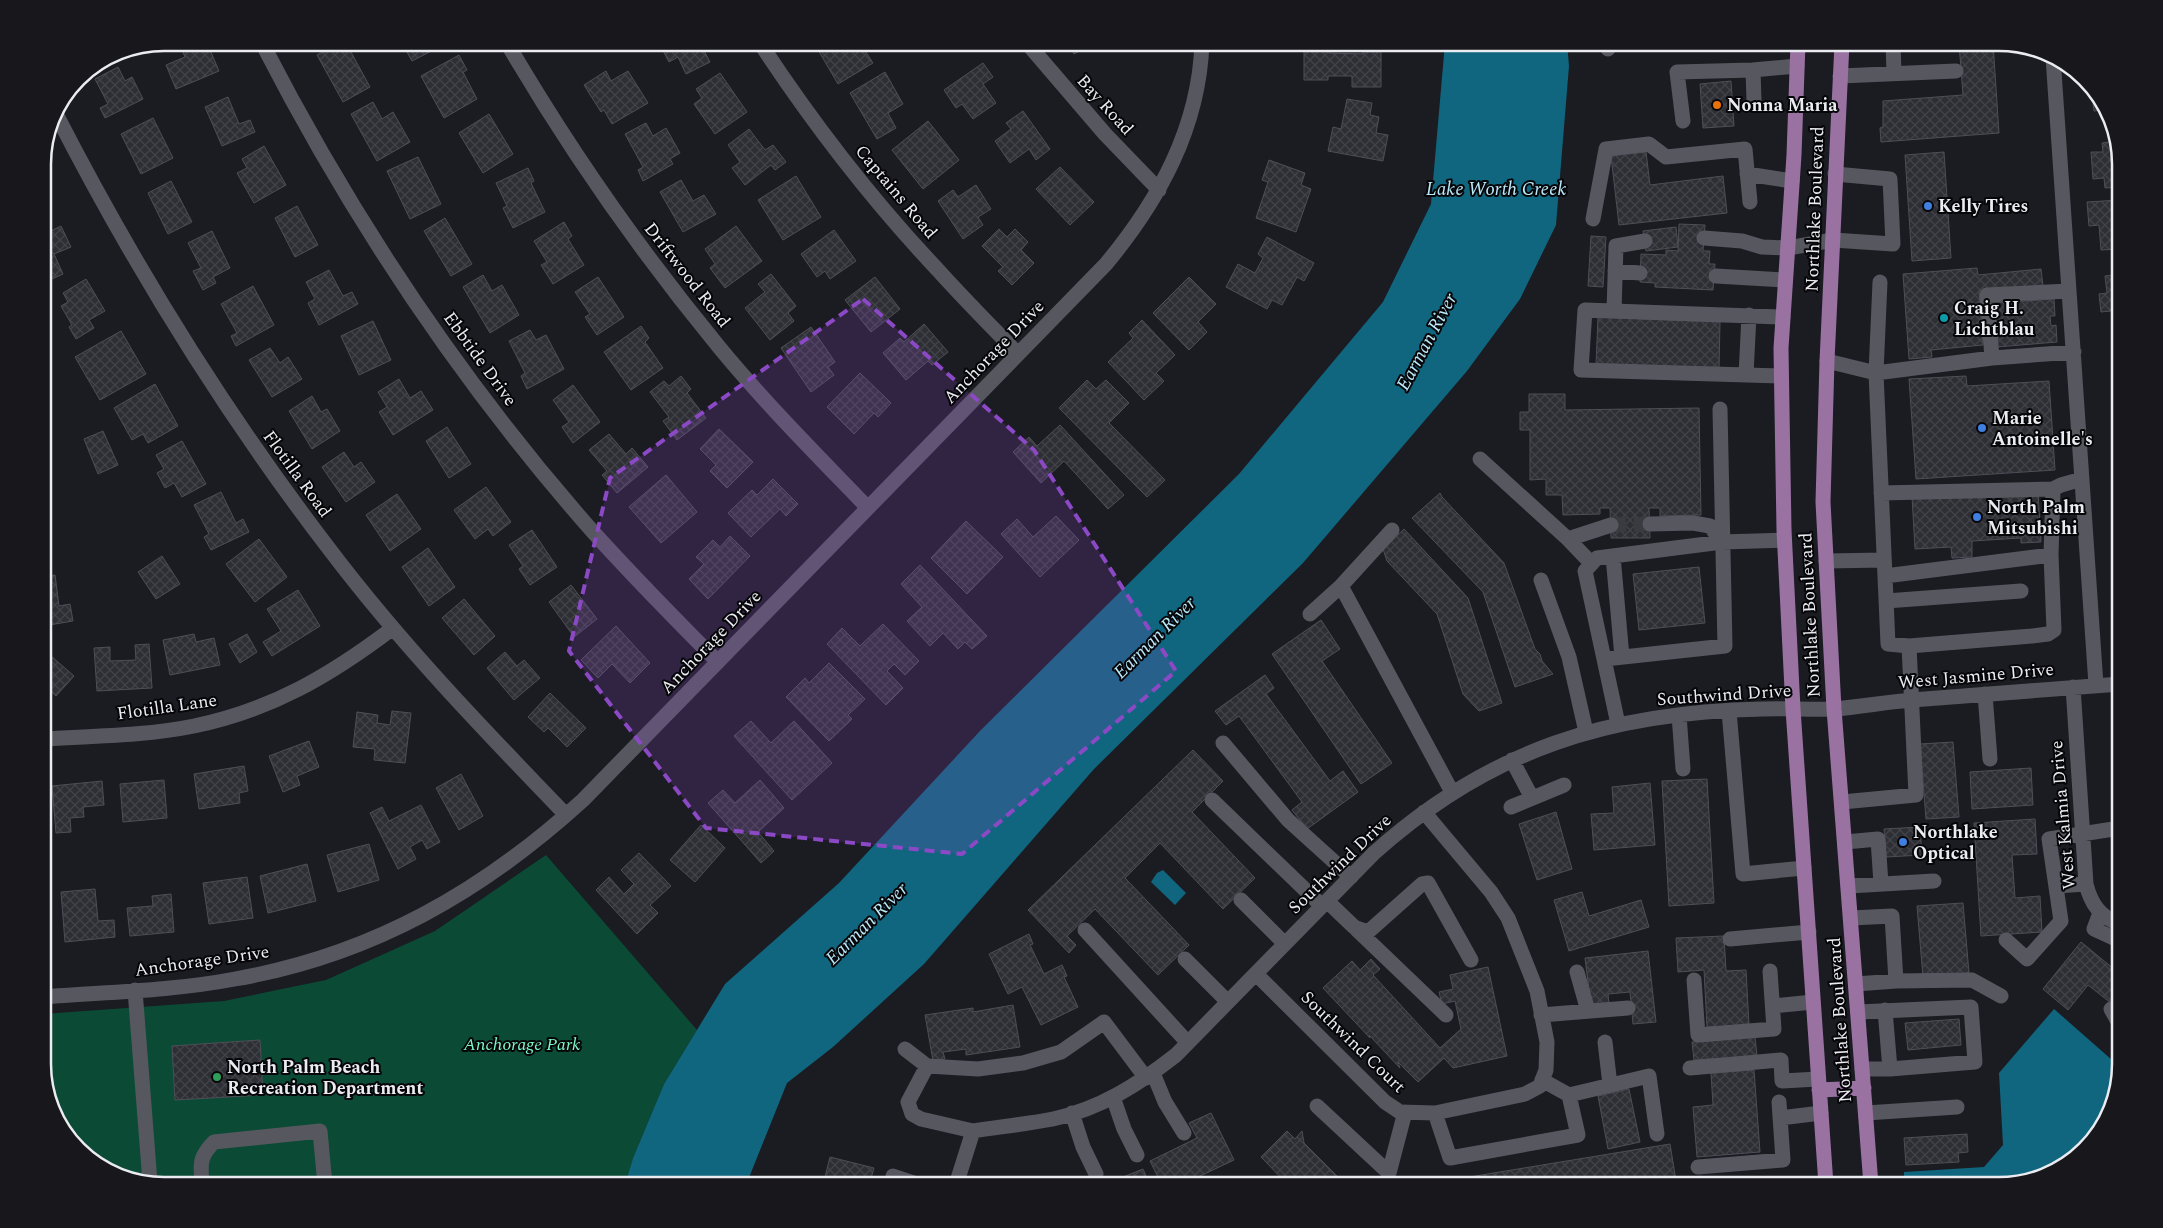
<svg xmlns="http://www.w3.org/2000/svg" width="2163" height="1228" font-family="Spectral,serif">
<defs>
<pattern id="building-cross-hatch" width="8" height="8" patternUnits="userSpaceOnUse" patternTransform="scale(1.25)"><rect width="8" height="8" fill="#2e2e35"/><path d="M0 0l8 8M0 8l8-8" fill="none" stroke="#424249"/></pattern>
</defs>
<rect width="100%" height="100%" fill="#1b1b22"/>
<path fill="#0b4b35" d="M546 855 697 1030 664 1084 633 1158 626 1185H164L103 1169 63 1131 43 1072V1014L224 1001 326 980 435 931Z"/>
<path fill="#10667e" d="M1445 43H1567L1569 66 1556 225 1520 299 1467 371 1303 563 1094 769 924 964 833 1047 787 1083 746 1185H625L633 1158 664 1084 725 984 839 883 980 731 1239 474 1383 302 1431 204Z
M1163 870 1186 893 1175 905 1151 882 1157 873Z
M2054 1009 2120 1067 2104 1125 2060 1169 1999 1185H1904V1172L1984 1167 2003 1145 1999 1073Z"/>
<path fill="url(#building-cross-hatch)" stroke="#4f4e57" d="M179 43H207L219 71 176 89 166 65 185 57Z
M340 43H346L370 87 343 102 317 55Z
M402 43H447L412 61Z
M659 43H700L710 62 686 74 678 57 669 62Z
M814 43H860L873 63 838 84Z
M937 43H954L941 50Z
M1068 43H1095L1074 54Z
M1304 43H1330L1329 53 1363 54V43H1395V44H1381V87H1352V76H1328V80H1304Z
M1656 43H1710L1656 48Z
M1959 43H1993L1999 133 1881 142 1880 128 1883 127V101L1963 95Z
M459 55 467 70 463 72 477 99 444 118 421 76Z
M983 63 993 77 983 84 996 103 973 119 962 104 956 108 944 90Z
M118 67 125 81 132 77 143 99 105 118 100 108 108 104 95 79Z
M606 71 611 81 628 71 648 103 612 124 604 110 601 112 584 85Z
M885 72 903 104 888 113 896 128 877 139 850 93Z
M720 73 747 112 715 134 694 104 702 98 696 89Z
M1731 81 1734 126 1703 128 1700 84Z
M2098 94 2100 97 2110 126H2105L2104 110 2094 111 2092 95Z
M228 97 239 124 250 120 255 132 222 146 205 107Z
M1347 99 1372 103 1370 115 1379 117 1376 133 1388 135 1383 161 1328 151 1333 127 1341 129Z
M373 102 382 119 393 112 410 142 377 161 351 114Z
M1023 111 1050 149 1036 160 1029 149 1010 163 995 141 1011 129 1006 123Z
M489 114 513 154 483 173 459 133Z
M153 118 173 158 141 174 121 134Z
M928 121 959 160 923 189 892 150Z
M646 123 653 136 666 128 680 153 670 159 673 164 643 181 638 170 643 167 625 134Z
M749 129 765 150 773 145 786 162 775 170 771 165 745 185 732 168 740 162 728 145Z
M2115 141 2120 156V187L2105 188 2104 178 2093 179 2091 152H2103L2102 143Z
M264 146 286 185 254 203 237 173 247 168 242 159Z
M1646 152 1650 185 1723 176 1727 213 1619 225 1611 156Z
M1944 152 1951 258 1912 261 1905 155Z
M418 157 441 204 410 219 387 171Z
M1269 160 1305 173 1301 185 1311 189 1296 232 1256 218 1268 182 1262 180Z
M1060 167 1094 202 1070 225 1036 189Z
M528 168 534 181 531 183 545 212 513 228 503 208 507 206 496 183Z
M796 176 821 217 783 240 758 200Z
M681 180 693 201 704 195 716 214 683 232 660 192Z
M171 181 192 222 168 234 148 193Z
M976 185 991 209 978 217 983 225 963 239 938 201 953 190 958 197Z
M43 192 51 209 43 213Z
M2120 200V249L2101 250 2099 225 2089 226 2087 202Z
M297 206 318 245 295 257 275 218Z
M445 218 472 264 451 276 424 231Z
M564 222 572 236 568 239 584 265 553 284 541 265 547 262 534 241Z
M1679 224 1705 225 1703 251H1710L1709 264H1715L1713 290 1655 287V283L1640 282 1641 254 1666 255V250L1678 251Z
M61 226 71 247 54 254 63 274 43 283V235Z
M736 226 762 261 725 288 710 268 715 264 705 249Z
M1676 227 1678 247 1646 251 1643 231Z
M999 229 1007 237 1015 229 1028 242 1021 250 1034 263 1012 285 998 271 1003 267 982 246Z
M834 230 856 261 830 279 825 271 817 277 801 254Z
M212 231 230 268 213 277 216 283 203 290 193 271 201 268 188 243Z
M1591 236 1606 237 1603 287 1588 286Z
M1267 237 1314 263 1304 281 1297 277 1282 305 1272 300 1267 309 1226 287 1238 264 1255 273 1263 258 1258 254Z
M2120 263V310L2101 312 2099 294 2107 293 2105 276 2115 275 2114 264Z
M1977 268 1978 275 2041 269 2043 286 1979 291 1983 345 1931 350 1932 357 1909 359 1903 274Z
M329 270 343 296 352 292 358 304 319 325 308 303 315 299 306 282Z
M771 274 796 306 788 313 794 321 770 340 745 308 765 292 758 284Z
M483 275 492 291 502 285 519 315 490 333 463 287Z
M598 277 624 317 597 335 585 317 590 314 575 292Z
M875 277 900 309 871 332 845 300Z
M1189 277 1216 304 1198 322 1207 332 1189 350 1153 313Z
M86 279 105 311 89 320 94 328 76 339 69 327 72 325 61 306 68 302 63 293Z
M253 286 274 325 236 346 231 336 237 333 221 304Z
M2054 299 2055 316H2050L2051 326 2056 325 2057 342 1997 347 1994 303Z
M1598 317 1720 322 1719 369 1596 365Z
M1142 320 1175 355 1156 373 1164 381 1144 400 1108 362 1133 338 1129 333Z
M373 321 391 360 359 375 341 336Z
M924 324 948 352 932 365 928 361 906 380 883 353 900 338 904 342Z
M641 326 649 338 645 342 663 368 631 390 604 352Z
M811 327 835 362 828 367 834 375 811 392 781 348Z
M530 330 536 340 546 335 564 369 527 389 521 376 525 373 509 341Z
M121 331 146 374 100 400 75 357Z
M2116 344H2120V374H2118Z
M270 348 280 363 288 357 302 379 272 397 249 360Z
M860 373 891 403 878 417 874 413 854 434 827 407Z
M681 376 691 389 687 393 706 418 677 440 663 421 669 417 650 392 664 381 669 386Z
M1966 376 1967 386 2049 381 2055 470 1916 479 1909 379Z
M399 379 410 398 421 391 433 410 393 435 379 412 387 407 378 392Z
M1087 380 1096 389 1106 380 1129 403 1109 423 1165 480 1147 497 1059 408Z
M155 384 178 426 148 443 143 434 132 440 114 408Z
M573 385 600 422 573 443 562 427 569 422 553 400Z
M1529 394H1565V410L1699 408 1701 515 1660 516V508H1649L1650 538H1611L1610 508H1600V514L1563 515 1562 495H1546V479L1530 480V430H1520V412H1529Z
M312 396 321 412 327 409 340 431 312 449 289 411Z
M2112 405H2120V424H2114Z
M1060 425 1124 495 1108 509 1064 461 1041 483 1013 452 1029 437 1037 446Z
M447 427 471 464 449 478 426 441Z
M719 429 753 462 727 488 710 471 716 465 700 449Z
M103 431 118 465 98 474 84 439Z
M609 434 626 454 632 448 648 467 617 493 602 475 607 471 589 450Z
M182 441 206 484 182 497 174 483 165 488 157 473 164 469 156 455Z
M344 452 354 467 361 462 375 482 346 502 322 467Z
M46 474 51 493 43 495V475Z
M666 475 697 512 661 543 629 507Z
M773 479 798 504 786 516 780 509 751 537 728 513 752 490 757 495Z
M486 487 511 522 493 536 488 529 475 539 454 510Z
M221 492 236 523 243 519 249 532 211 550 204 537 209 534 194 505Z
M2038 492 2041 542 2021 543V538L1972 541V557L1952 558 1951 547 1915 549 1912 496Z
M1440 493 1442 497 1504 563 1535 649 1540 654 1542 661 1553 674 1515 687 1483 592 1412 518Z
M397 494 421 529 390 551 366 515Z
M1056 516 1079 540 1040 577 1001 534 1017 519 1033 537Z
M966 521 1003 557 967 594 931 558Z
M2120 521V554L2117 522Z
M1404 529 1468 598 1502 703 1479 711 1463 694 1437 614 1387 561 1383 549Z
M532 530 557 567 530 585 519 569 523 566 509 545Z
M730 536 750 556 708 599 689 579 704 564 696 557 713 540 720 547Z
M43 539H45L49 561 43 562Z
M259 539 287 577 255 602 226 564Z
M428 548 455 587 429 606 402 567Z
M162 556 180 584 156 599 138 572Z
M920 565 987 636 972 649 965 642 958 649 943 633 930 646 907 621 922 607 901 584Z
M1699 567 1705 623 1639 630 1633 574Z
M55 575 59 606 70 604 73 621 43 626V577Z
M571 585 597 619 574 637 549 602Z
M298 590 320 626 272 656 263 642 281 631 267 609Z
M464 599 495 636 474 655 442 618Z
M1321 620 1340 649 1322 661 1392 763 1361 784 1272 654Z
M883 624 919 661 905 675 894 664 887 671 903 688 886 705 827 644 842 628 860 646Z
M616 626 650 663 630 683 612 664 598 678 581 660Z
M194 634 196 642 214 638 220 665 170 675 163 640Z
M247 634 257 652 240 663 229 644Z
M149 644 152 688 97 691 94 648 110 647V661L136 660 135 645Z
M43 649 74 676 56 696 43 684Z
M505 652 517 666 524 660 540 678 514 700 487 668Z
M829 663 865 699 848 715 852 719 829 741 786 697 805 678 809 683Z
M1265 675 1274 688 1266 694 1330 781 1343 771 1358 792 1307 829 1292 810 1302 802 1239 716 1226 725 1215 711Z
M550 693 586 728 567 747 548 728 544 732 528 717Z
M392 711 411 713 405 763 374 760 375 749 353 747 357 712 378 715 377 723 390 725Z
M751 721 771 743 794 721 832 763 792 800 734 736Z
M309 741 319 767 297 776 300 785 283 792 269 756Z
M1953 742 1959 817 1926 819 1920 744Z
M1193 750 1223 781 1192 812 1255 878 1223 909 1160 843 1125 878 1189 945 1158 975 1095 909 1067 936 1076 945 1069 953 1028 910Z
M244 766 248 791 239 793 240 803 199 809 194 774Z
M2031 768 2033 805 1972 809 1970 772Z
M461 774 483 816 459 830 436 788Z
M1707 779 1714 903 1669 906 1662 781Z
M164 780 167 818 123 822 120 784Z
M760 780 784 808 758 832 774 851 761 863 708 803 723 790 735 803Z
M102 781 104 805 83 807 84 817 70 818 71 832 56 833 52 786Z
M1650 783 1655 845 1594 850 1591 814 1614 813 1612 787Z
M421 805 440 842 427 849 422 840 410 847 416 859 398 869 370 813 382 807 389 821Z
M1556 812 1572 869 1537 880 1519 824Z
M2035 819 2037 854 2012 855 2015 898 2040 896 2042 932 1981 936 1974 823Z
M701 825 725 848 695 882 670 860Z
M1920 827 1922 855 1886 857 1884 829Z
M369 844 379 880 338 892 327 855Z
M639 853 671 886 650 905 658 913 637 934 596 890 609 877 624 894 634 884 621 870Z
M307 864 316 901 268 913 260 876Z
M247 877 253 918 209 924 203 883Z
M95 889 98 921 114 920 115 937 65 942 61 892Z
M1582 892 1589 916 1641 900 1649 927 1569 951 1554 900Z
M171 894 174 932 130 936 127 908 153 906 152 896Z
M1963 903 1969 973 1923 977 1917 906Z
M1029 934 1033 944 1030 945 1044 974 1062 965 1067 976 1064 977 1078 1007 1041 1025 1022 987 1008 994 989 954Z
M1724 936 1726 971 1746 970 1749 1025 1707 1027 1704 970 1678 972 1676 938Z
M2081 942 2120 974V1001L2116 1007 2088 985 2068 1010 2043 989Z
M1648 951 1656 1022 1633 1024 1630 992 1608 994 1609 1004 1591 1006 1585 958Z
M1371 959 1380 969 1373 975 1440 1048 1461 1029 1455 1001 1442 1004 1439 992 1453 989 1450 975 1488 967 1507 1056 1453 1068 1444 1058 1418 1082 1398 1062 1400 1068 1369 1035 1370 1038 1323 988 1352 961 1360 970Z
M1013 1005 1020 1047 966 1055V1049L943 1052 945 1059 933 1061 925 1015 973 1008V1012Z
M1959 1019 1961 1045 1908 1050 1905 1023Z
M1755 1037 1757 1056 1694 1060 1692 1042Z
M260 1040 263 1095 175 1100 172 1046Z
M1754 1070 1760 1152 1697 1157 1693 1107 1713 1105 1711 1073Z
M1629 1089 1640 1142 1608 1149 1598 1096Z
M1211 1113 1234 1160 1181 1185H1162L1150 1161 1197 1138 1189 1123Z
M1287 1131 1295 1139 1302 1131 1304 1143 1346 1185H1288L1261 1157Z
M1967 1134 1968 1152 1958 1153 1959 1162 1906 1165 1904 1138Z
M1670 1144 1676 1181 1647 1185H1446L1445 1181Z
M830 1157 874 1168 869 1185H823Z
M1143 1169 1150 1185H1103Z"/>
<g fill="none" stroke-linecap="round" stroke-linejoin="round">
<path stroke="#3a3a41" stroke-width="15" stroke-dasharray="15 8" stroke-linecap="butt" d="M1611 525 1650 524"/>
<path stroke="#575760" stroke-width="15" d="M262 43C352 218 463 385 594 533 634 577 676 620 718 662
M507 43C569 149 640 251 719 347 765 403 817 455 868 508
M760 43C812 122 872 200 937 269 963 298 991 326 1018 354
M1027 43 1105 134 1159 190
M1608 43V49
M1893 43 1894 73
M2053 57 2096 685
M1753 70 1754 101
M1840 76 1956 71
M55 112C134 266 224 412 330 550 402 645 484 730 566 815
M1683 121 1677 72 1753 70 1797 66
M1747 174 1792 181
M1593 219 1606 149 1649 144 1666 157 1745 149 1750 202
M1704 238 1742 241 1762 247 1788 248 1833 240 1893 244 1890 179 1835 174
M1615 271 1640 273
M1716 276 1785 280
M1614 311 1616 246 1645 241
M1992 358 1987 295 2069 291
M1827 361 1876 373 1992 358 2074 352
M1746 375 1749 315
M1781 376 1581 370 1585 310 1783 317
M1480 459 1568 539 1611 525
M1881 493 2053 489
M1650 524 1693 523 1710 526 1722 542
M1392 530 1341 586 1452 792
M1568 539 1591 563
M1613 556 1622 657
M1826 561 1884 560
M1885 576 2051 555
M1541 580 1569 657 1586 732
M1886 601 2021 591
M1310 614 1341 586
M1909 646 2032 636 2048 634 2054 630 2051 555 2053 489 2061 485 2082 479
M1605 659 1725 646 1720 409
M2073 687 2086 884C2091 904 2100 917 2120 924
M1985 694 1990 759
M1729 711 1743 874 1804 868
M1679 715 1683 769
M1618 724 1585 571 1597 558 1722 542 1784 540
M43 739C93 736 145 736 194 726 272 710 331 675 393 628
M1223 743 1288 820 1351 877
M1512 760 1532 798
M1212 800 1322 906
M1842 802 1916 795 1909 646 1888 644 1876 373 1880 282
M1511 807 1564 785
M1845 842 1878 839 1881 884
M1849 886 1934 881
M2056 886 2086 884
M1241 900 1285 944
M1327 901 1446 1015
M2100 913 2094 929 2120 941
M1851 918 1892 916 1896 981 1856 984
M1354 927 1368 932 1422 884 1428 883 1471 960
M1085 930 1188 1043
M1730 939 1809 932
M2006 940 2027 959 2061 921 2049 839 2120 828
M1185 959 1228 1002
M1577 972 1588 1011
M1256 974 1385 1102 1400 1112 1435 1113 1525 1094 1540 1086 1546 1070 1547 1042 1537 991 1508 918 1491 892 1424 812
M1694 980 1698 1035 1774 1029 1770 971
M1896 981 1972 980 2001 996
M135 990 150 1182
M43 997C107 992 172 991 235 979 372 955 482 892 583 800L1106 264C1159 200 1199 128 1202 43
M1773 1006 1813 1002
M2111 1009 2120 1025
M1885 1010 1890 1069
M1858 1012 1971 1007 1975 1062 1890 1069H1862
M1541 1015 1628 1008
M1605 1042 1610 1085
M905 1049 927 1066 978 1069 1023 1063 1061 1052 1104 1022 1146 1078
M927 1066 908 1102 912 1114 921 1119 973 1131
M1690 1068 1781 1060 1782 1081 1818 1079
M1153 1073 1165 1102 1184 1133
M1569 1095 1649 1076 1657 1134
M1113 1097 1124 1129 1137 1155
M1317 1106 1389 1173 1405 1112
M1072 1113 1083 1147 1096 1174
M1435 1113 1450 1158 1578 1135 1569 1095 1542 1080
M1866 1113 1957 1107
M1780 1118 1821 1113
M1698 1167 1783 1160 1779 1102
M893 1176 920 1185
M202 1185C201 1165 198 1158 214 1142L320 1131 325 1185
M956 1185 973 1131C999 1127 1027 1124 1053 1119 1100 1109 1139 1084 1176 1055L1374 853C1490 749 1610 712 1763 709 1787 708 1811 710 1834 709 1860 707 1886 702 1912 700 1982 694 2051 689 2120 684"/>
<path stroke="#9972a2" stroke-width="15" d="M1798 43 1794 155 1781 348 1784 530 1793 709 1826 1185
M1842 43 1827 361 1823 502 1834 709 1871 1185
M1819 1090 1864 1088"/>
</g>
<path fill="#8c49c6" fill-opacity="0.2" stroke="#8c49c6" stroke-width="4" stroke-dasharray="10 6" stroke-linejoin="round" d="M863 299 1034 450 1176 671 962 854 706 828 569 651 610 478Z"/>
<circle fill="#e8710a" stroke="#060609" stroke-width="2" cx="1717" cy="105" r="5"/>
<g fill="#3f7fe0" stroke="#060609" stroke-width="2">
<circle cx="1928" cy="206" r="5"/>
<circle cx="1982" cy="428" r="5"/>
<circle cx="1977" cy="517" r="5"/>
<circle cx="1903" cy="842" r="5"/>
</g>
<circle fill="#0f9aa8" stroke="#060609" stroke-width="2" cx="1944" cy="318" r="5"/>
<circle fill="#2e9e5b" stroke="#060609" stroke-width="2" cx="217" cy="1077" r="5"/>
<g text-anchor="middle" dominant-baseline="central" stroke-width="4" stroke-linejoin="round" paint-order="stroke">
<g font-size="18" fill="#ebecf1" stroke="#060609">
<text transform="translate(1105 105) rotate(48)">Bay Road</text>
<text transform="translate(896 192) rotate(50)">Captains Road</text>
<text transform="translate(1815 209) rotate(-88)">Northlake Boulevard</text>
<text transform="translate(687 275) rotate(52)">Driftwood Road</text>
<text transform="translate(994 352) rotate(-46)">Anchorage Drive</text>
<text transform="translate(480 359) rotate(54)">Ebbtide Drive</text>
<text transform="translate(297 474) rotate(54)">Flotilla Road</text>
<text transform="translate(1810 615) rotate(-93)">Northlake Boulevard</text>
<text transform="translate(711 642) rotate(-46)">Anchorage Drive</text>
<text transform="translate(1976 676) rotate(-5)">West Jasmine Drive</text>
<text transform="translate(1724 695) rotate(-4)">Southwind Drive</text>
<text transform="translate(167 707) rotate(-8)">Flotilla Lane</text>
<text transform="translate(2063 815) rotate(-95)">West Kalmia Drive</text>
<text transform="translate(1340 864) rotate(-44)">Southwind Drive</text>
<text transform="translate(202 961) rotate(-8)">Anchorage Drive</text>
<text transform="translate(1840 1020) rotate(-94)">Northlake Boulevard</text>
<text transform="translate(1353 1042) rotate(44)">Southwind Court</text>
</g>
<g font-size="18" font-weight="bold" fill="#ebecf1" stroke="#060609" text-anchor="start">
<text x="1727" y="105">Nonna Maria</text>
<text x="1938" y="206">Kelly Tires</text>
<text x="1954" y="308">Craig H.<tspan x="1954" dy="21">Lichtblau</tspan></text>
<text x="1992" y="418">Marie<tspan x="1992" dy="21">Antoinelle's</tspan></text>
<text x="1987" y="507">North Palm<tspan x="1987" dy="21">Mitsubishi</tspan></text>
<text x="1913" y="832">Northlake<tspan x="1913" dy="21">Optical</tspan></text>
<text x="227" y="1067">North Palm Beach<tspan x="227" dy="21">Recreation Department</tspan></text>
</g>
<g font-size="18" font-style="italic" fill="#7df9c6" stroke="#060609">
<text x="522" y="1044">Anchorage Park</text>
</g>
<g font-size="19" font-style="italic" fill="#bae9fa" stroke="#060609">
<text x="1496" y="189">Lake Worth Creek</text>
<text transform="translate(1427 342) rotate(-62)">Earman River</text>
<text transform="translate(1155 638) rotate(-45)">Earman River</text>
<text transform="translate(867 924) rotate(-45)">Earman River</text>
</g>
</g>
<path d="M0 0H2163V1228H0ZM164 51H1999A113 113 0 0 1 2112 164V1064A113 113 0 0 1 1999 1177H164A113 113 0 0 1 51 1064V164A113 113 0 0 1 164 51Z" fill="#18181c" fill-rule="evenodd"/>
<path fill="none" stroke="#ebecf1" stroke-width="2.5" d="M164 51H1999A113 113 0 0 1 2112 164V1064A113 113 0 0 1 1999 1177H164A113 113 0 0 1 51 1064V164A113 113 0 0 1 164 51Z"/>
</svg>
